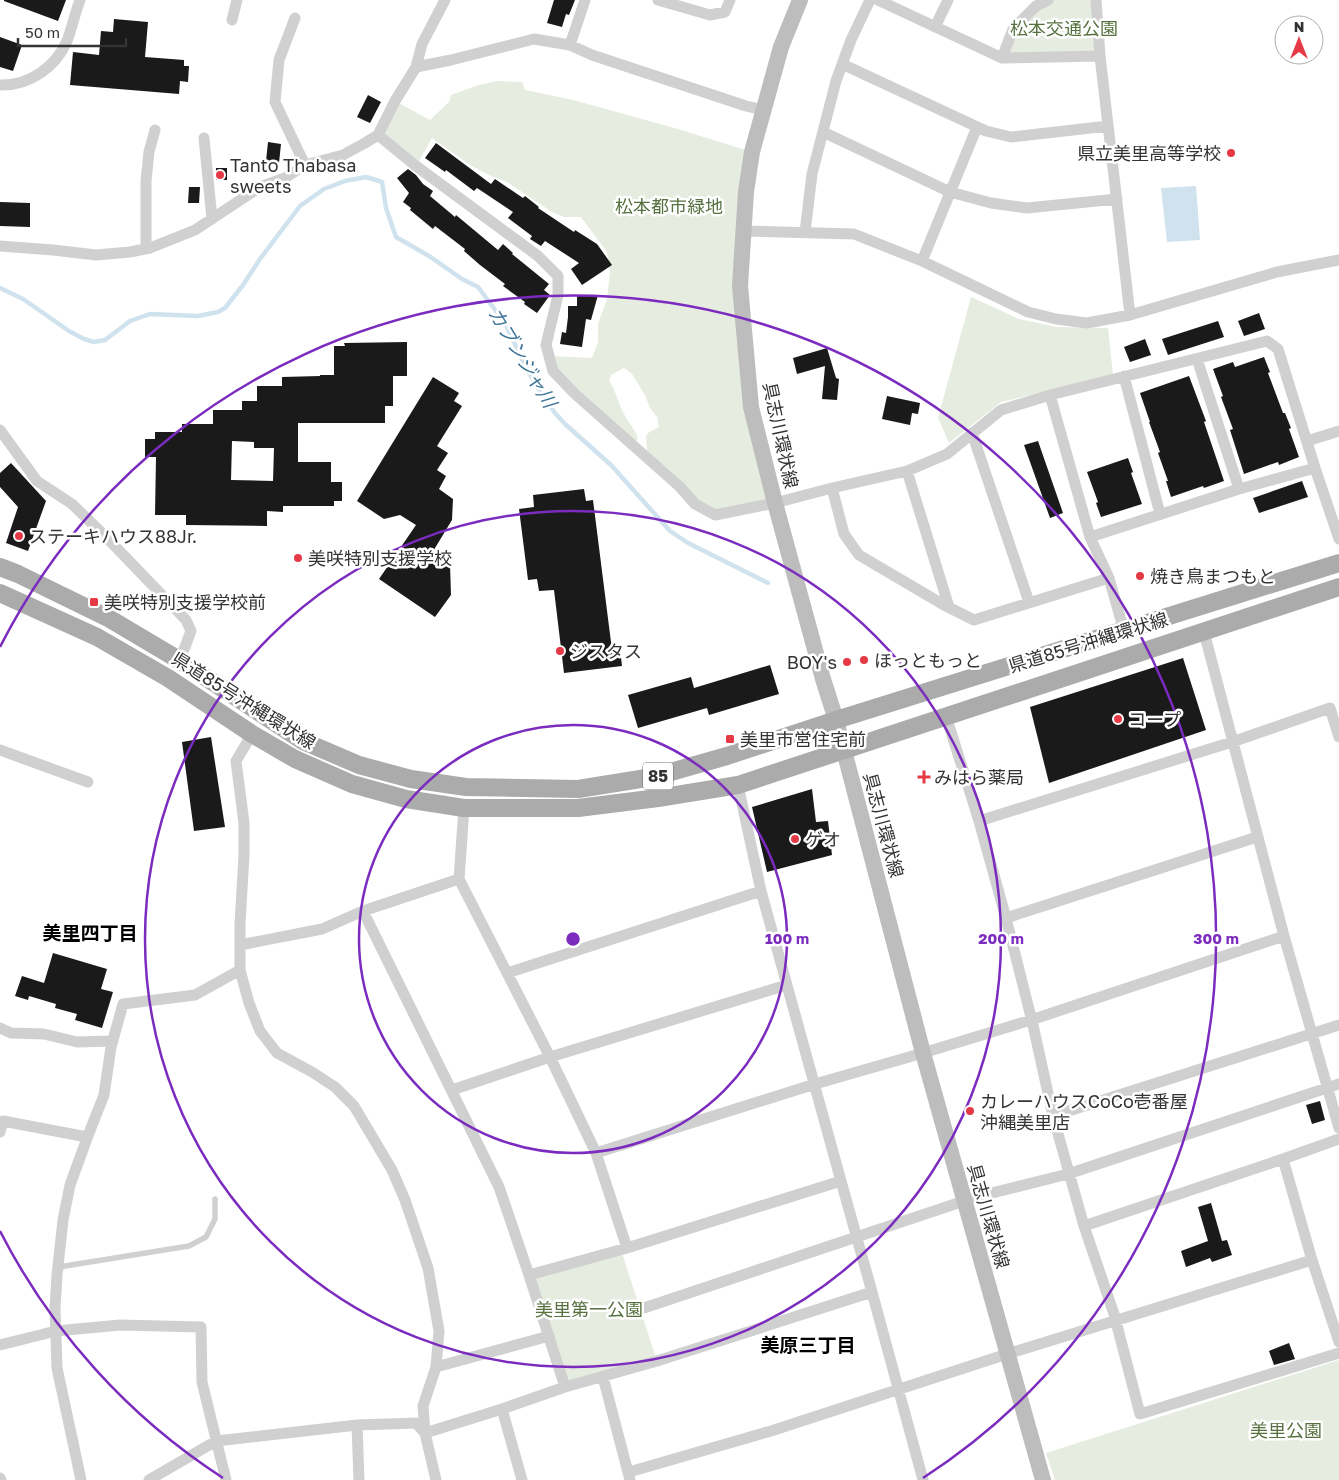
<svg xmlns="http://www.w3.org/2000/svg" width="1339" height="1480" font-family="'Golos Text','Noto Sans JP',sans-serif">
<rect width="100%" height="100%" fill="#fff"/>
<path fill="#e6ecdf" d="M1048 0H1096L1100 56 1002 58 1013 29Z
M497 81 522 82 525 90 573 100 678 129 752 152 746 192 751 407 775 503 715 515 648 460 646 437 648 433 659 427 657 417 650 408 645 395 632 374 624 368 611 375 609 380C616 391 618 403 624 414 628 423 635 429 638 438L633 446 574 393 549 356 592 358 598 342V324L607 299 610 272 607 252 581 217H564L552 212 507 182 489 175 470 165 432 138 416 166 378 135 395 101 430 120 449 102 451 95 479 85Z
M971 297 1019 319 1057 327 1108 328 1113 375 1001 402 949 443 938 418Z
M621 1250 657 1361 565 1387 529 1275Z
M1339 1360V1480H1055L1046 1453Z"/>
<path fill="#cfe2ee" d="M1196 186 1200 240 1167 242 1161 188Z"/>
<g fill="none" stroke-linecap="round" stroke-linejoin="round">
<path stroke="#cfe2ee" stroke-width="4.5" d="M0 288 23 299 69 331 84 339 94 342 105 340 130 321 150 314 198 316 218 312 225 308 243 285 260 259 300 206 324 189 345 181 366 177 382 182 386 208 396 237 429 256 462 279 478 287 505 323 525 366 539 390 555 413 565 424 611 465 670 531 688 543 768 583"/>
</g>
<path fill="#1a1a1a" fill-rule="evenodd" d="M4 0H66L58 21 4 1Z
M554 0H575L569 15 566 14 562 27 547 23Z
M114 19 148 22 145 57 184 60V66H189L188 82 180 81 179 94 70 85 73 52 99 55 101 31 113 32Z
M0 37 22 45 13 71 0 67Z
M368 95 381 102 370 123 357 117Z
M268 142 281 144 279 163 266 161Z
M436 143 491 184 495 179 523 198 525 196 539 207 538 208 574 232 575 230 597 244 612 265 582 285 571 269 579 263 545 241 541 246 530 239 532 236 508 218 513 212 477 188 474 191 446 170 445 172 425 158Z
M216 168H227V180H216Z
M408 169 416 175 423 184 433 191 430 196 455 217 456 215 498 250 503 244 513 253 512 254 549 284 544 290 550 295 537 313 524 304 525 302 503 286 505 284 480 265 464 251 465 249 435 226 433 229 410 210 411 208 403 202 409 193 397 178Z
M189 187H200L199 203H188Z
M0 202 30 203V227L0 226Z
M577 295H598L591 320 586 319 582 347 560 344 562 332 566 333 568 317V306H577Z
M1259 313 1265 329 1244 336 1238 321Z
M1218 321 1224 337 1168 355 1162 339Z
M1145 339 1151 355 1130 362 1124 347Z
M407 342V376H393V406H385V423H298V462H331V482H342V501H334V506H283V512L267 511V526L186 525V515H155L156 457H145V439H155V432H182V424H213V410H242V401H257V386H282V377L320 376V375H334V346H345L344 343ZM232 441 254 442V448H274L273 481 231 480Z
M827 348 836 378 839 379 837 400 822 399 825 366 797 374 793 358Z
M1264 357 1270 372 1268 373 1283 413H1285L1291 428 1289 429 1299 457 1279 465 1278 462 1244 474 1230 430 1233 429 1221 397 1223 396 1213 369 1233 362 1235 367Z
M1189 376 1206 421 1204 422 1224 481 1204 488 1203 486 1171 497 1166 481H1168L1158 453 1160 452 1149 422H1150L1140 393Z
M433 377 459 393 454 401 462 406 437 446 448 453 437 470 446 476 439 489 453 499 452 520 432 553 450 564 451 595 435 617 379 579 416 525 400 515 384 519 357 501Z
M887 396 920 403 918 414 912 413 910 425 882 419Z
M1038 441 1063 513 1050 518 1024 445Z
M1128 458 1133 472 1131 473 1142 504 1101 517 1096 503 1098 502 1087 472Z
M11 463 46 501 28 551 6 543 18 507 0 487V473Z
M1302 481 1308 497 1259 513 1253 498Z
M584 489 586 501 593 500 612 650 620 649 622 666 564 673 554 590 539 591 537 579 528 580 519 509 534 507 533 495Z
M1183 658 1206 730 1049 783 1030 707Z
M770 665 779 694 709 715 707 708 638 728 628 695 691 677 694 688Z
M211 737 225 827 194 831 182 742Z
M812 789 816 822 828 821 832 855 767 872 752 807Z
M53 953 107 969 101 989 113 992 102 1028 75 1020 77 1014 55 1008 56 1004 29 996 28 1000 15 996 22 976 44 983Z
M1320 1101 1325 1120 1312 1124 1306 1105Z
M1211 1203 1222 1241 1227 1240 1232 1255 1212 1262 1210 1258 1186 1267 1181 1251 1208 1241 1198 1207Z
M1289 1343 1295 1359 1274 1365 1269 1351Z"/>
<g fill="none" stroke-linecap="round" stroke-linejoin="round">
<path stroke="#d0d0d0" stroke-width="5.5" d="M58 1269 65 1266 189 1246 206 1237 215 1219V1199"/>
<path stroke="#d0d0d0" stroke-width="11" d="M658 0 710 15 725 12 730 0
M878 0 1002 58 1100 56
M1096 0 1100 56 1130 315
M295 18 279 60 275 102 305 165
M232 20 237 0
M935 27 948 0
M570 45 585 0
M1002 58 1013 29 1036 6 1048 0
M842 64 986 131 1011 137 1108 126
M416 67 451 60 534 39 570 45 592 55 746 106 763 110
M0 85C29 86 56 67 67 41 72 28 75 13 80 0
M823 132 950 192 991 203 1027 208 1117 199
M378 135 416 166 538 256 558 276V295L546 345 553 371 574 393 680 487 695 504 715 515 775 503 832 488 907 471 947 454 1001 410 1050 395 1267 341 1278 349 1315 468 1339 539
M204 138 212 219
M743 231 854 234 922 261 1028 312 1056 319 1087 323 1130 315 1277 272 1339 260
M805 232 812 174 836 81 851 40 870 0
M0 246 53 250 96 255 130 252 150 248 195 230 260 187 285 178 305 165 343 155 365 143 378 135 395 101 416 67 422 44 445 0
M146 249V181L149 152 155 130
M922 261 977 127
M1197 359 1239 489
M1124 376 1160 514
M1050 395 1090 537 1109 578 1124 631
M0 430 37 481 72 504 107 538 186 620 191 631 185 647 179 660
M972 433 1029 602
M1307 441 1339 431
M907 471 949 607
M832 488 844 534 859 555 944 605 974 620 1109 578
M1090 537 1239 489 1315 468
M1204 632 1284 936 1339 1128
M946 716 979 821
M252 734 236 761 244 823V855L240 924V970L249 1003 260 1031 277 1053 312 1072 335 1087 354 1106 392 1170 405 1200 428 1268 439 1331 436 1367 423 1406 425 1433 436 1480
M0 750 88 782
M738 785 761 891
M464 808 459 879 550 1057 596 1153 627 1248
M363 911 499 1187 529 1275 627 1248 841 1181 761 891 507 973
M1006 918 1257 837
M240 945 322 929 363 911 459 879
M0 1028 11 1033 44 1034 77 1042 113 1041
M452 1090 550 1057 787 985
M1053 1116 1339 1025
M0 1132 3 1121 87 1137
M596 1153 815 1084 923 1053 1031 1020 1284 936
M1283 1159 1339 1139
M841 1181 872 1292
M1084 1226 1053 1116 1033 1025 1006 918 979 821 1232 742 1330 708 1339 737
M529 1275 565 1387
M629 1313 976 1197 1068 1174 1339 1084
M1339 1342 1312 1260 1283 1159 1084 1226 1114 1314 1140 1414 1339 1353
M0 1345 56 1331 120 1325 201 1327 202 1382 226 1480
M436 1367 549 1336
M603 1377 630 1480
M502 1409 522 1480
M357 1425 359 1480
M629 1472 771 1431 1007 1354 1312 1260
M0 1478 1 1480
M81 1480 57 1368 55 1308 57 1275 63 1220 70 1185 89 1133 104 1095 111 1047 123 1004 195 995 240 970
M149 1480 216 1441 357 1425 416 1423 425 1433 502 1409 565 1387 657 1361 872 1292 923 1480"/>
<path stroke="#bdbdbd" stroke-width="16" d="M800 0 781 47 752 152 746 192 740 286 751 407 775 503 823 679 836 720 923 1053 1043 1480"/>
<path stroke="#ababab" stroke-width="18" d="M0 567 18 574 110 619 179 660 303 741 359 765 411 779 466 787 578 789 653 777 727 756 836 720 1339 563
M0 593 97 637 168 678 252 734 295 759 352 784 406 799 464 808H578L658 798 738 785 1339 587"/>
</g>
<g fill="none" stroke="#7b2cbf" stroke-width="2.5">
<circle cx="573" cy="939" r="214"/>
<circle cx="573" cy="939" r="428"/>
<path d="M223 1478A643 643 0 0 1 0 1231M0 647A643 643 0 1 1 923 1478"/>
</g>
<g fill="#e63946" stroke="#fff" stroke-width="2">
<circle cx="1231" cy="153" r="5"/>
<circle cx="220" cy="175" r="5"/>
<circle cx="19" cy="536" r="5"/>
<circle cx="298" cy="558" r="5"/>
<circle cx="1140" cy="576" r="5"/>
<rect x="89" y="597" width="10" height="10" rx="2.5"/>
<circle cx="560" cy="651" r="5"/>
<circle cx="864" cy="660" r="5"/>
<circle cx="847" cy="662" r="5"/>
<circle cx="1118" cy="719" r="5"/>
<rect x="725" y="734" width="10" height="10" rx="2.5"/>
<path d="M921.5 769.5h5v5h5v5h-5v5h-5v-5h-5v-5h5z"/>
<circle cx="795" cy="839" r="5"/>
<circle cx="970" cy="1111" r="5"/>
</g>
<g text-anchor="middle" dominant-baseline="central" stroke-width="5" stroke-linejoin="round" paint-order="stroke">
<rect fill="#fff" stroke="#707070" stroke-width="1" x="643" y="762.5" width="30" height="27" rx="4"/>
<g font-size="16" font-weight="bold" fill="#333">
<text x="658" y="776">85</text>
</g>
<g font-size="18" fill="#56703f" stroke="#fff">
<text x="1064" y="28">松本交通公園</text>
<text x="669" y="206">松本都市緑地</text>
<text x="589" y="1309">美里第一公園</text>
<text x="1286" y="1430">美里公園</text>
</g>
<g font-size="18" fill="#333" stroke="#fff" text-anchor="start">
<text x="1221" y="153" text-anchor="end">県立美里高等学校</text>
<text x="230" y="165">Tanto Thabasa<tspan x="230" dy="21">sweets</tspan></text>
<text x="29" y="536">ステーキハウス88Jr.</text>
<text x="308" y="558">美咲特別支援学校</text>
<text x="1150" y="576">焼き鳥まつもと</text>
<text x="104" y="602">美咲特別支援学校前</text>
<text x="570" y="651">ジスタス</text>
<text x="874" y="660">ほっともっと</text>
<text x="837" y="662" text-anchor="end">BOY's</text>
<text x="1128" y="719">コープ</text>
<text x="740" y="739">美里市営住宅前</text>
<text x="934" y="777">みはら薬局</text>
<text x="805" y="839">ゲオ</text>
<text x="980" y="1101">カレーハウスCoCo壱番屋<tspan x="980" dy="21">沖縄美里店</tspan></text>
</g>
<g font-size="18" fill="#333" stroke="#fff">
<text transform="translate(781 435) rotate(78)">具志川環状線</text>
<text transform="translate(1088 642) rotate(-17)">県道85号沖縄環状線</text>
<text transform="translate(244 700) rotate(32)">県道85号沖縄環状線</text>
<text transform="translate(884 825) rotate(75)">具志川環状線</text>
<text transform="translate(989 1216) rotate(74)">具志川環状線</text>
</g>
<g font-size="19" font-style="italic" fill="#3f7597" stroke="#fff">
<text transform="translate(523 357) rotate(59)">カブンジャ川</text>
</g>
<g font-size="19" font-weight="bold" fill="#000" stroke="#fff">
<text x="90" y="932">美里四丁目</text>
<text x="808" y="1344">美原三丁目</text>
</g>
</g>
<circle cx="573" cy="939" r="8" fill="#7b2cbf" stroke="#fff" stroke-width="2.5"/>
<g font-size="15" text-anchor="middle" font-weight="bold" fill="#7b2cbf" stroke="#fff" stroke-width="5" stroke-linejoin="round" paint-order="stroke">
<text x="787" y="944">100 m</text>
<text x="1001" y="944">200 m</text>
<text x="1216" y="944">300 m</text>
</g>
<g transform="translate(1299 40)"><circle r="24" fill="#ffffff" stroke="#adadad"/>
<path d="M0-4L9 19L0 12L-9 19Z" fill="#e63946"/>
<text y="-8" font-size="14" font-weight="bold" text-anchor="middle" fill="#333333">N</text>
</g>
<path d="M18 38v8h108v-8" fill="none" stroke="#333333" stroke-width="2.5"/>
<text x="25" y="38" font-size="15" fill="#333333" stroke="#ffffff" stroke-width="4" paint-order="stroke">50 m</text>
</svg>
